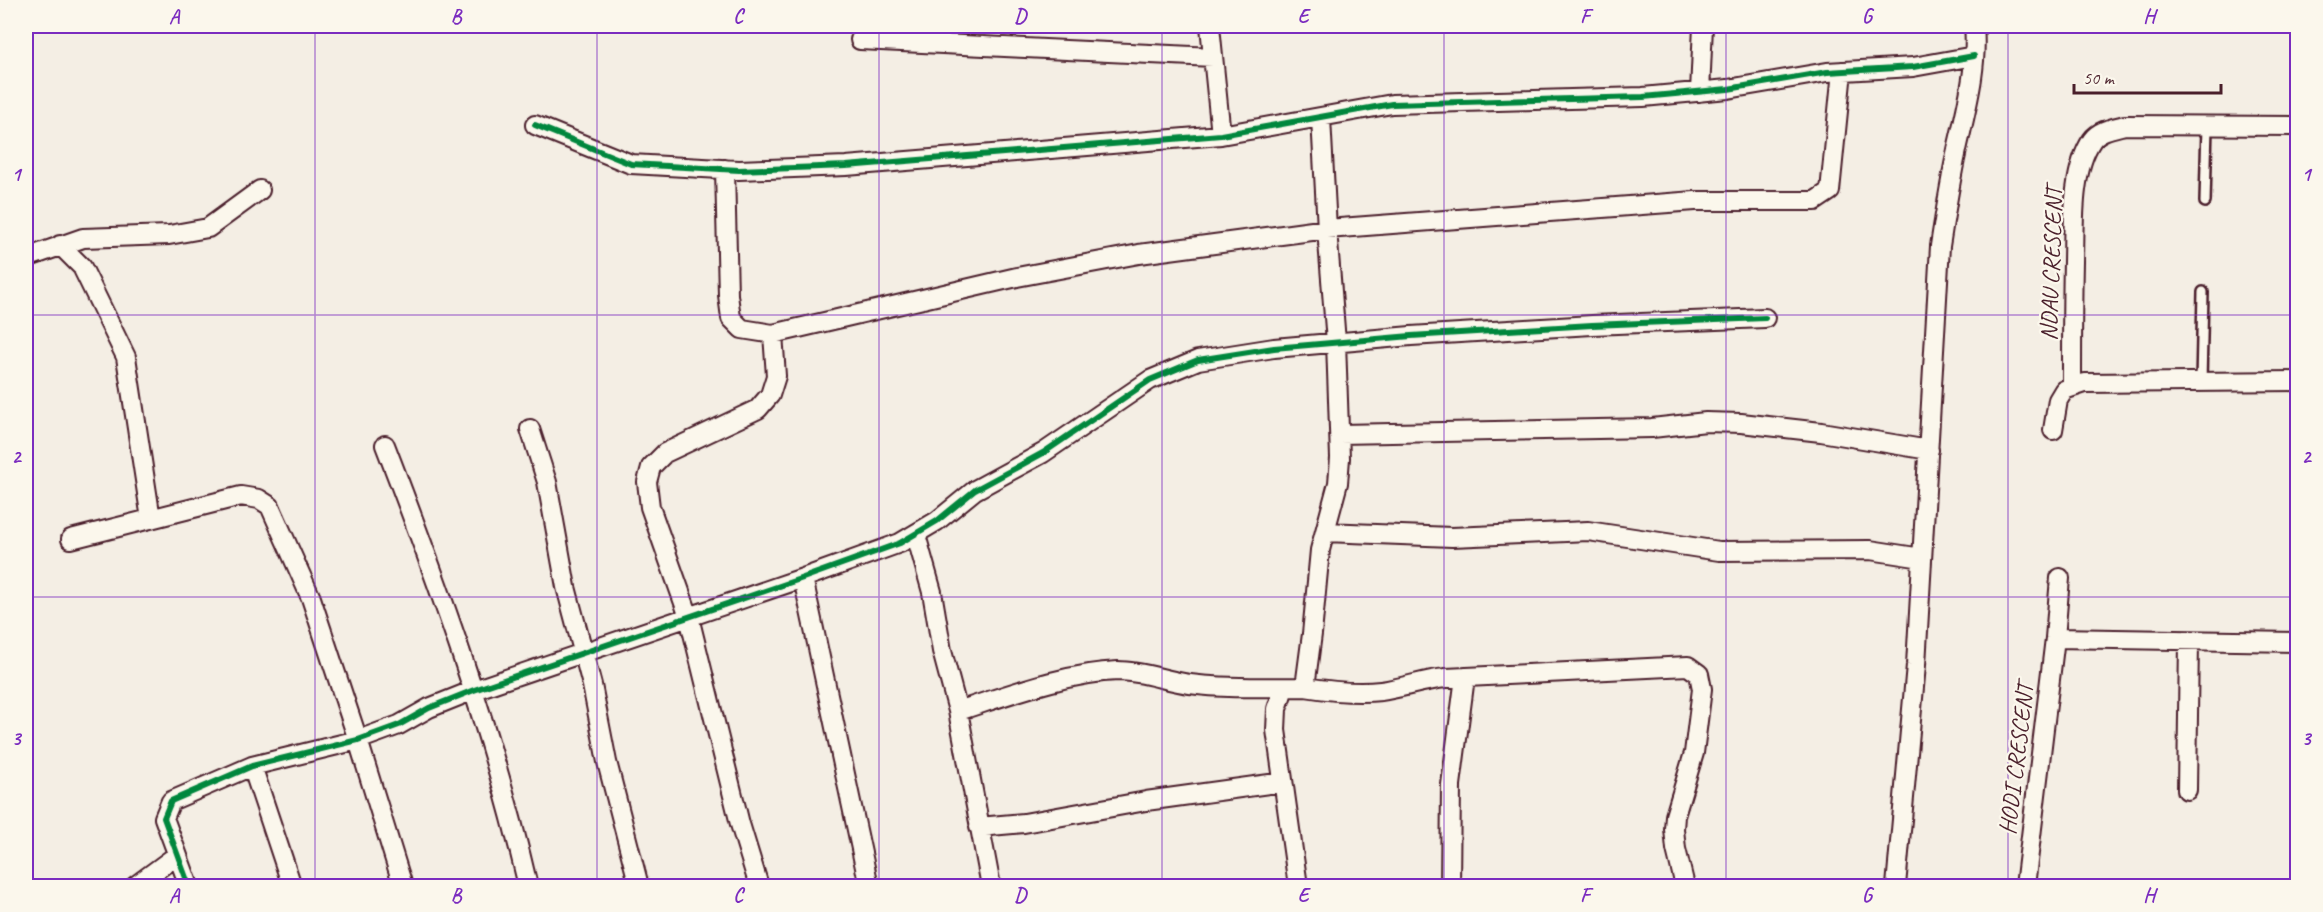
<svg xmlns="http://www.w3.org/2000/svg" width="2323" height="912" font-family="Caveat,sans-serif">
<rect width="100%" height="100%" fill="#f4eee4"/>
<filter id="ink" filterUnits="userSpaceOnUse"><feTurbulence type="fractalNoise" baseFrequency=".0167" numOctaves="2"/><feDisplacementMap in="SourceGraphic" scale="12" xChannelSelector="R" yChannelSelector="G"/><feConvolveMatrix kernelMatrix="1 2 1 2 8 2 1 2 1" color-interpolation-filters="sRGB"/></filter>
<g filter="url(#ink)">
<g fill="none" stroke-linecap="round" stroke-linejoin="round">
<g stroke="#4a1f2b" stroke-width="14">
<path id="service" d="M2205 202 2207 126
M2201 382 2203 292"/>
</g>
<g stroke="#4a1f2b" stroke-width="22">
<path id="minor" d="M1210 26 1221 135
M860 40 1213 57
M1700 92 1703 26
M535 125 631 164 739 170 846 166 1221 135 1392 104 1643 97 1728 89 1827 72 1913 67 1974 56
M725 169 728 295 731 318 742 329 773 334 1017 277 1139 254 1327 229 1695 201H1815L1830 191 1842 71
M60 245 82 267 126 357 151 519
M26 258 83 238 169 235 208 228 260 190
M2072 386C2072 345 2072 303 2073 262 2074 225 2071 171 2092 140 2099 130 2113 128 2125 125L2298 126
M530 429 547 482 566 587 592 685 607 762 639 886
M2053 430 2058 400 2064 390 2085 383 2298 381
M1340 434 1652 428 1706 422 1741 423 1821 432 1929 450
M385 445C441 590 493 735 528 886
M1325 532 1452 537 1588 531 1719 551 1870 550 1922 558
M916 535 932 592 942 651 958 711 991 886
M71 539 241 496 259 499 270 506 311 598 358 740 403 886
M803 578 869 886
M2055 638 2298 642
M1305 687C1330 691 1355 694 1381 691 1403 688 1424 680 1446 678L1688 666 1699 674 1702 689 1694 753 1675 816 1674 829 1676 849 1685 886
M1284 688 1277 709 1276 730 1298 886
M958 711C1008 695 1066 673 1118 671 1143 671 1166 681 1190 684 1228 689 1267 687 1305 687L1312 634 1320 550 1338 483 1340 458 1336 342 1327 229 1321 118
M252 766 292 886
M2187 790 2189 641
M979 827 1024 823 1146 801 1283 782
M135 886 177 855
M189 886 164 818 171 801 252 766 358 740 399 725 429 708 474 690 803 578 900 543 937 521 975 490 1043 453 1150 380 1198 360 1274 348 1411 336 1592 325 1765 318
M759 886 740 824 689 617 650 507 647 482 651 467 665 453 758 409 770 395 776 376 773 334
M1450 886 1451 785 1465 677
M1896 886 1916 665 1940 246C1945 214 1950 182 1957 150 1966 109 1978 68 1974 26
M2025 886 2055 638 2060 578"/>
</g>
<use href="#service" stroke="#fbf7ec" stroke-width="9"/>
<use href="#minor" stroke="#fbf7ec" stroke-width="18"/>
<g stroke="#fbf7ec" stroke-width="10">
<path id="cycleway" d="M535 125 631 164 739 170 846 166 1221 135 1392 104 1643 97 1728 89 1827 72 1913 67 1974 56
M189 886 164 818 171 801 252 766 358 740 399 725 429 708 474 690 803 578 900 543 937 521 975 490 1043 453 1150 380 1198 360 1274 348 1411 336 1592 325 1765 318"/>
</g>
<use href="#cycleway" stroke="#00873e" stroke-width="6"/>
</g>
</g>
<path fill="none" stroke="#7b2cbf" stroke-width="1.5" stroke-opacity="0.55" d="M315 26V886M597 26V886M879 26V886M1162 26V886M1444 26V886M1726 26V886M2008 26V886M26 315H2298M26 597H2298"/>
<g text-anchor="middle" dominant-baseline="central" stroke-width="4.5" stroke-linejoin="round" paint-order="stroke">
<g font-size="24" fill="#4a1f2b" stroke="#fbf7ec">
<text transform="translate(2051 264) rotate(-88)">NDAU CRESCENT</text>
<text transform="translate(2016 759) rotate(-83)">HODI CRESCENT</text>
</g>
</g>
<rect width="2323" height="912" fill="none" stroke="#fbf7ec" stroke-width="66"/>
<path d="M2074 84v9h147v-9" fill="none" stroke="#4a1f2b" stroke-width="3"/>
<text x="2083" y="84" font-size="18" fill="#4a1f2b" stroke="#fbf7ec" stroke-width="4.5" paint-order="stroke">50 m</text>
<rect x="33" y="33" width="2257" height="846" fill="none" stroke="#7b2cbf" stroke-width="2"/>
<g font-size="20" text-anchor="middle" font-weight="bold" fill="#7b2cbf">
<text x="174" y="23">A</text>
<text x="456" y="23">B</text>
<text x="738" y="23">C</text>
<text x="1020" y="23">D</text>
<text x="1303" y="23">E</text>
<text x="1585" y="23">F</text>
<text x="1867" y="23">G</text>
<text x="2149" y="23">H</text>
<text x="16" y="181">1</text>
<text x="2306" y="181">1</text>
<text x="16" y="463">2</text>
<text x="2306" y="463">2</text>
<text x="16" y="745">3</text>
<text x="2306" y="745">3</text>
<text x="174" y="902">A</text>
<text x="456" y="902">B</text>
<text x="738" y="902">C</text>
<text x="1020" y="902">D</text>
<text x="1303" y="902">E</text>
<text x="1585" y="902">F</text>
<text x="1867" y="902">G</text>
<text x="2149" y="902">H</text>
</g>
</svg>
